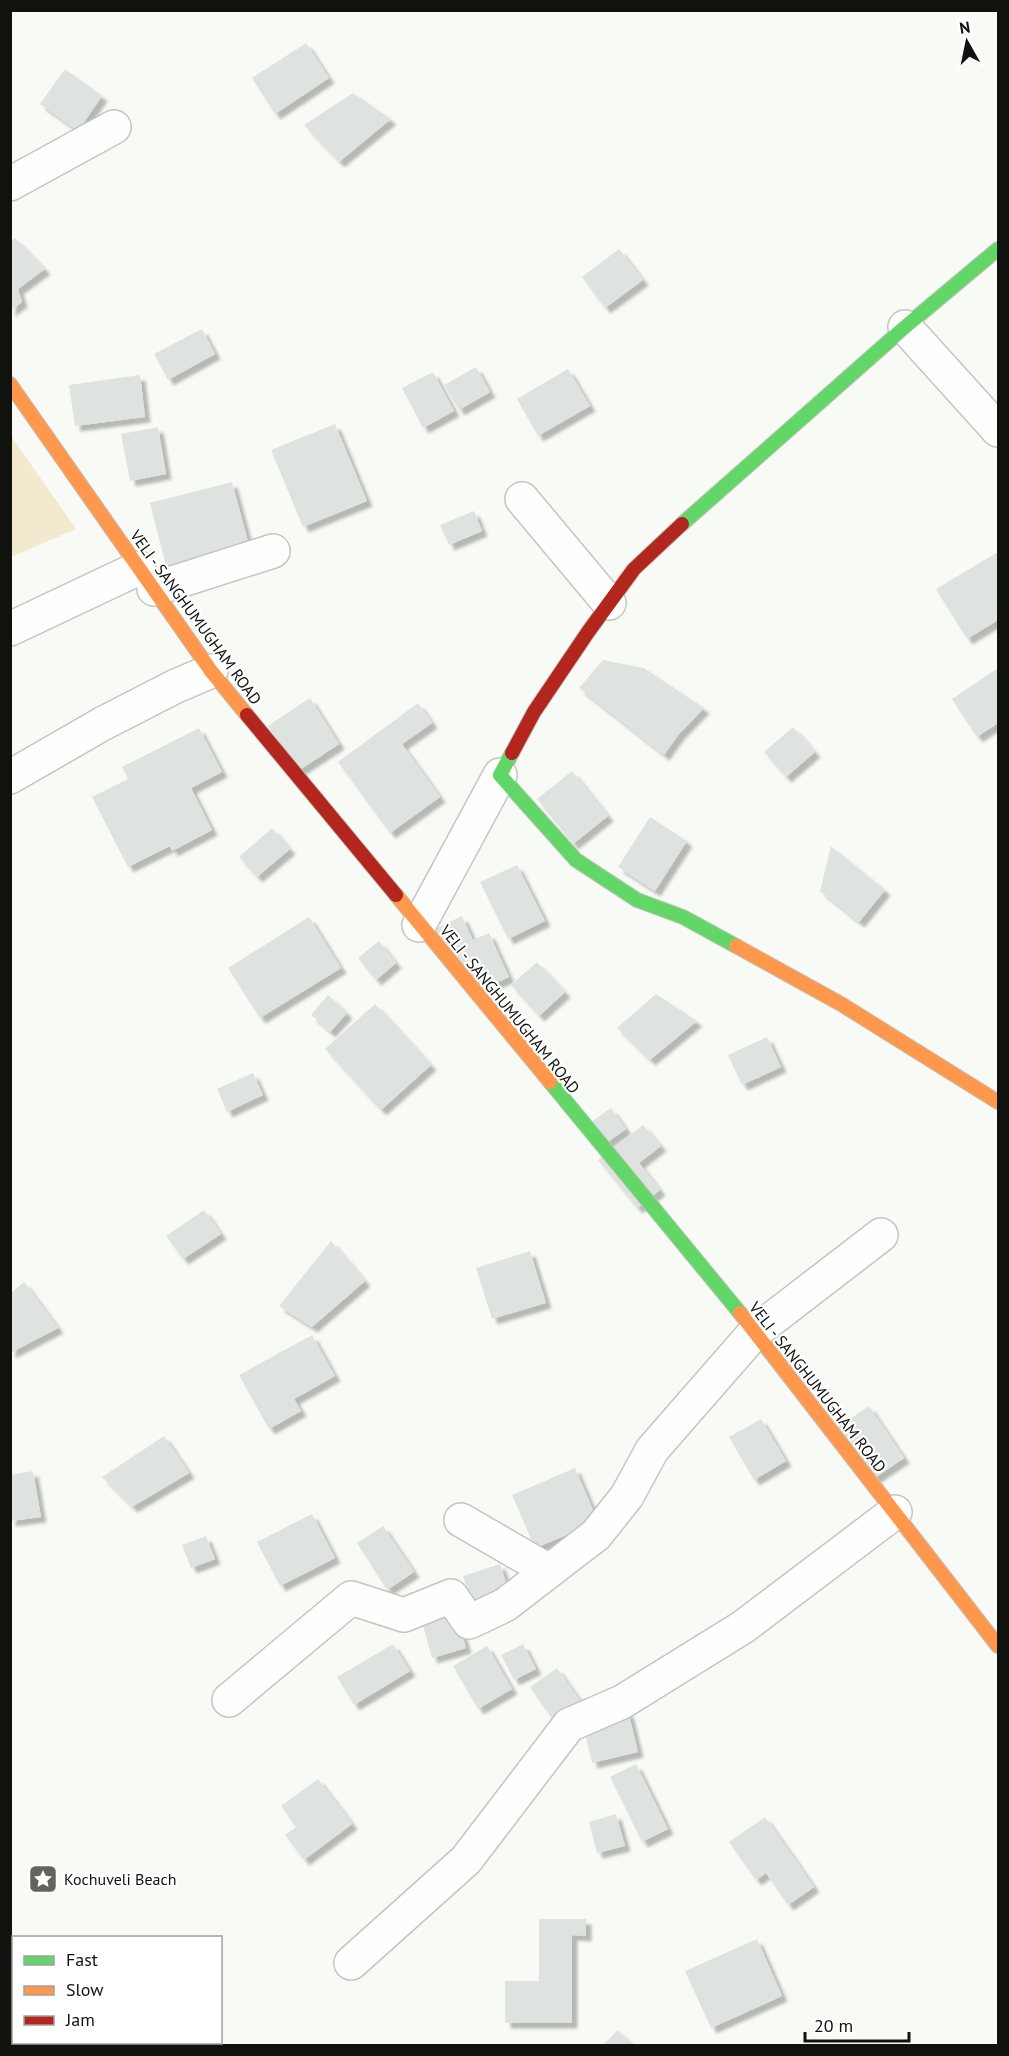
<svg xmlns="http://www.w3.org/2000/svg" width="1009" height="2056" font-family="'PT Sans',sans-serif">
<defs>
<filter id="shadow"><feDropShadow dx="5.5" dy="5.5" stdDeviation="1.5" flood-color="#0004"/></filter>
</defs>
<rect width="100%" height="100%" fill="#f8fbf5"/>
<path fill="#f3e9ce" d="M11 436 76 529 11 557H10Z"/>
<path fill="#dfe3df" filter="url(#shadow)" d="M306 43 329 78 275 114 252 78Z
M65 69 102 96 78 131 40 104Z
M353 93 391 119 339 162 304 125Z
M15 238 45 269 18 289 22 302 10 311V242Z
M619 249 643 280 605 308 582 277Z
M202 329 215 354 168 380 154 354Z
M476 367 490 392 459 410 444 385Z
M568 369 590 406 538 436 517 399Z
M433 372 454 411 423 428 402 388Z
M140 375 145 417 75 426 69 385Z
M335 424 367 501 303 527 271 450Z
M158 427 166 474 130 481 121 434Z
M232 482 250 549 167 570 150 503Z
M474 511 482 531 449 545 440 525Z
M998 552V620L967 639 936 589Z
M603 660 644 668 704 708 679 734 664 755 579 688Z
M998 668V723L977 737 952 699Z
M310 698 339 744 298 771 268 726Z
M418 703 432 723 402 744 440 797 390 833 338 762Z
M793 727 815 752 786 777 764 752Z
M199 728 222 772 191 788 212 830 172 851 170 846 128 867 92 797 128 779 122 767Z
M572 771 608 816 573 844 537 799Z
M650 817 687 841 655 891 618 867Z
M272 828 290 849 257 877 239 857Z
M831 846 885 890 859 922 820 891Z
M517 865 545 921 508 939 480 882Z
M462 916 473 940 489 933 509 977 470 995 427 933Z
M309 917 341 968 260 1018 228 968Z
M379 941 396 963 376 980 358 958Z
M537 962 565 992 539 1016 511 985Z
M656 994 697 1021 650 1060 617 1028Z
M328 995 347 1013 330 1032 311 1015Z
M375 1004 431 1065 381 1110 325 1049Z
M767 1037 781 1067 742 1085 728 1055Z
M253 1073 263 1095 227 1112 217 1089Z
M611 1108 626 1129 606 1143 591 1122Z
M643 1125 661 1146 639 1163 660 1190 637 1208 598 1160Z
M204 1210 221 1234 183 1259 166 1236Z
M331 1241 365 1281 312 1327 279 1306Z
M530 1251 546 1303 492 1319 476 1268Z
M24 1282 58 1328 10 1353V1294Z
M312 1335 335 1376 294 1399 301 1411 269 1429 239 1375Z
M869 1406 904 1458 873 1479 838 1427Z
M761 1419 786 1461 754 1480 729 1437Z
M164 1436 189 1473 132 1507 102 1477Z
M575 1468 598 1522 535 1548 512 1495Z
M33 1471 41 1517 10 1521V1475Z
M312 1514 335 1558 280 1586 257 1542Z
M383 1526 414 1572 387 1590 357 1543Z
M206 1536 215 1559 191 1568 182 1545Z
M500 1564 510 1595 472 1606 463 1576Z
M453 1605 466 1648 432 1658 420 1615Z
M393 1644 410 1671 354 1705 337 1677Z
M523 1644 536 1669 514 1680 501 1655Z
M487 1646 512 1689 478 1709 453 1666Z
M557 1668 586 1709 558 1727 530 1687Z
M628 1711 638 1752 592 1763 582 1721Z
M636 1764 668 1829 642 1842 610 1777Z
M318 1779 352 1824 304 1860 285 1835 296 1827 281 1806Z
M616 1814 625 1846 597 1853 589 1822Z
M765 1817 814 1887 788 1905 766 1873 756 1880 729 1842Z
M539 1919H586V1936L572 1935V2023H505V1981H539Z
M757 1939 782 1996 711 2028 685 1971Z
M618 2030 633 2046H602Z"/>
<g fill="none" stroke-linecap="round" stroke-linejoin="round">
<g stroke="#c3c5c0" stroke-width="36">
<path id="street" d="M10 184 114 127
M905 327 998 430
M522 499 609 603
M154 589 273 551
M10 629 139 568
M10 777 102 724 174 687 211 671
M419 925 500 775
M461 1520 549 1571
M229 1700 351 1598 404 1615 451 1596 469 1622 505 1605 596 1535 627 1496 652 1450 755 1332 881 1235
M351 1963 466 1860 569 1725 622 1702 743 1627 895 1512"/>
</g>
<g stroke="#c3c5c0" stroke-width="16">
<path id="fast" d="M682 524 905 327 998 249
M512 753 500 775 576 860 637 900 683 917 736 946
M550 1082 740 1313"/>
</g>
<g stroke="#c3c5c0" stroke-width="16">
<path id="slow" d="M10 384 211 671 247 715
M396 895 550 1082
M736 946 841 1004 998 1102
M740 1313 998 1646"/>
</g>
<g stroke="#c3c5c0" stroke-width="16">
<path id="jam" d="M247 715 396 895
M512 753 534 712 588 632 634 569 682 524"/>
</g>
<use href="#street" stroke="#fefefe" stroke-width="33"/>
<use href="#fast" stroke="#63d668" stroke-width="14"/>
<use href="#slow" stroke="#ff974d" stroke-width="14"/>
<use href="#jam" stroke="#b3261e" stroke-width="14"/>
</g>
<defs>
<g id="sight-square" transform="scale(1.5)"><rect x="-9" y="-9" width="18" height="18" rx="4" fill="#61645f" stroke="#fff"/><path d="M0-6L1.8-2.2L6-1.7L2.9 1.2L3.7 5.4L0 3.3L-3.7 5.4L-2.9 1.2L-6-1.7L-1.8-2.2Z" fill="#fff"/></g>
</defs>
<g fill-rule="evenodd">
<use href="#sight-square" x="43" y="1879"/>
</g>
<g text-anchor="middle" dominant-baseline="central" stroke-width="4.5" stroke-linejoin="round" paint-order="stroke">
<g font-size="16" fill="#10120e" stroke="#fff">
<text transform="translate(196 617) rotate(54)">VELI - SANGHUMUGHAM ROAD</text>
<text transform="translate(510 1009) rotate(51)">VELI - SANGHUMUGHAM ROAD</text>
<text transform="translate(818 1387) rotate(52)">VELI - SANGHUMUGHAM ROAD</text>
</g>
<g font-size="16" fill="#10120e" stroke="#fff" text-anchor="start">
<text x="64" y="1879">Kochuveli Beach</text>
</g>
</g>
<rect width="1009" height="2056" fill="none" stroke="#10120e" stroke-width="24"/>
<rect x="12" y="1936" width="210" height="108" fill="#ffffff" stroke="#9fa09f" stroke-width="1.5"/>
<rect x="24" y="1956" width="30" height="9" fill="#63d668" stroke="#9fa09f" stroke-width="1.5"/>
<text x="66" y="1966" font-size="18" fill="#10120e">Fast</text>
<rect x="24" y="1986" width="30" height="9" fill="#ff974d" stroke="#9fa09f" stroke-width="1.5"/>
<text x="66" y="1996" font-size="18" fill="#10120e">Slow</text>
<rect x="24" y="2016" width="30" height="9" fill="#b3261e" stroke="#9fa09f" stroke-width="1.5"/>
<text x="66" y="2026" font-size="18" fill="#10120e">Jam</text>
<g transform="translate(967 42) rotate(351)" stroke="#ffffff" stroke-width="4.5" paint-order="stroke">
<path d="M0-4.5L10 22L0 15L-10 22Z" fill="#10120e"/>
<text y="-9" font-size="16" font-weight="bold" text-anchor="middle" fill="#10120e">N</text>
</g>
<path d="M805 2032v9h104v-9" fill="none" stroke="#10120e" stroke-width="3"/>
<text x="814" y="2032" font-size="18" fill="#10120e" stroke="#ffffff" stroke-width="4.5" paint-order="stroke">20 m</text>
</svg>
